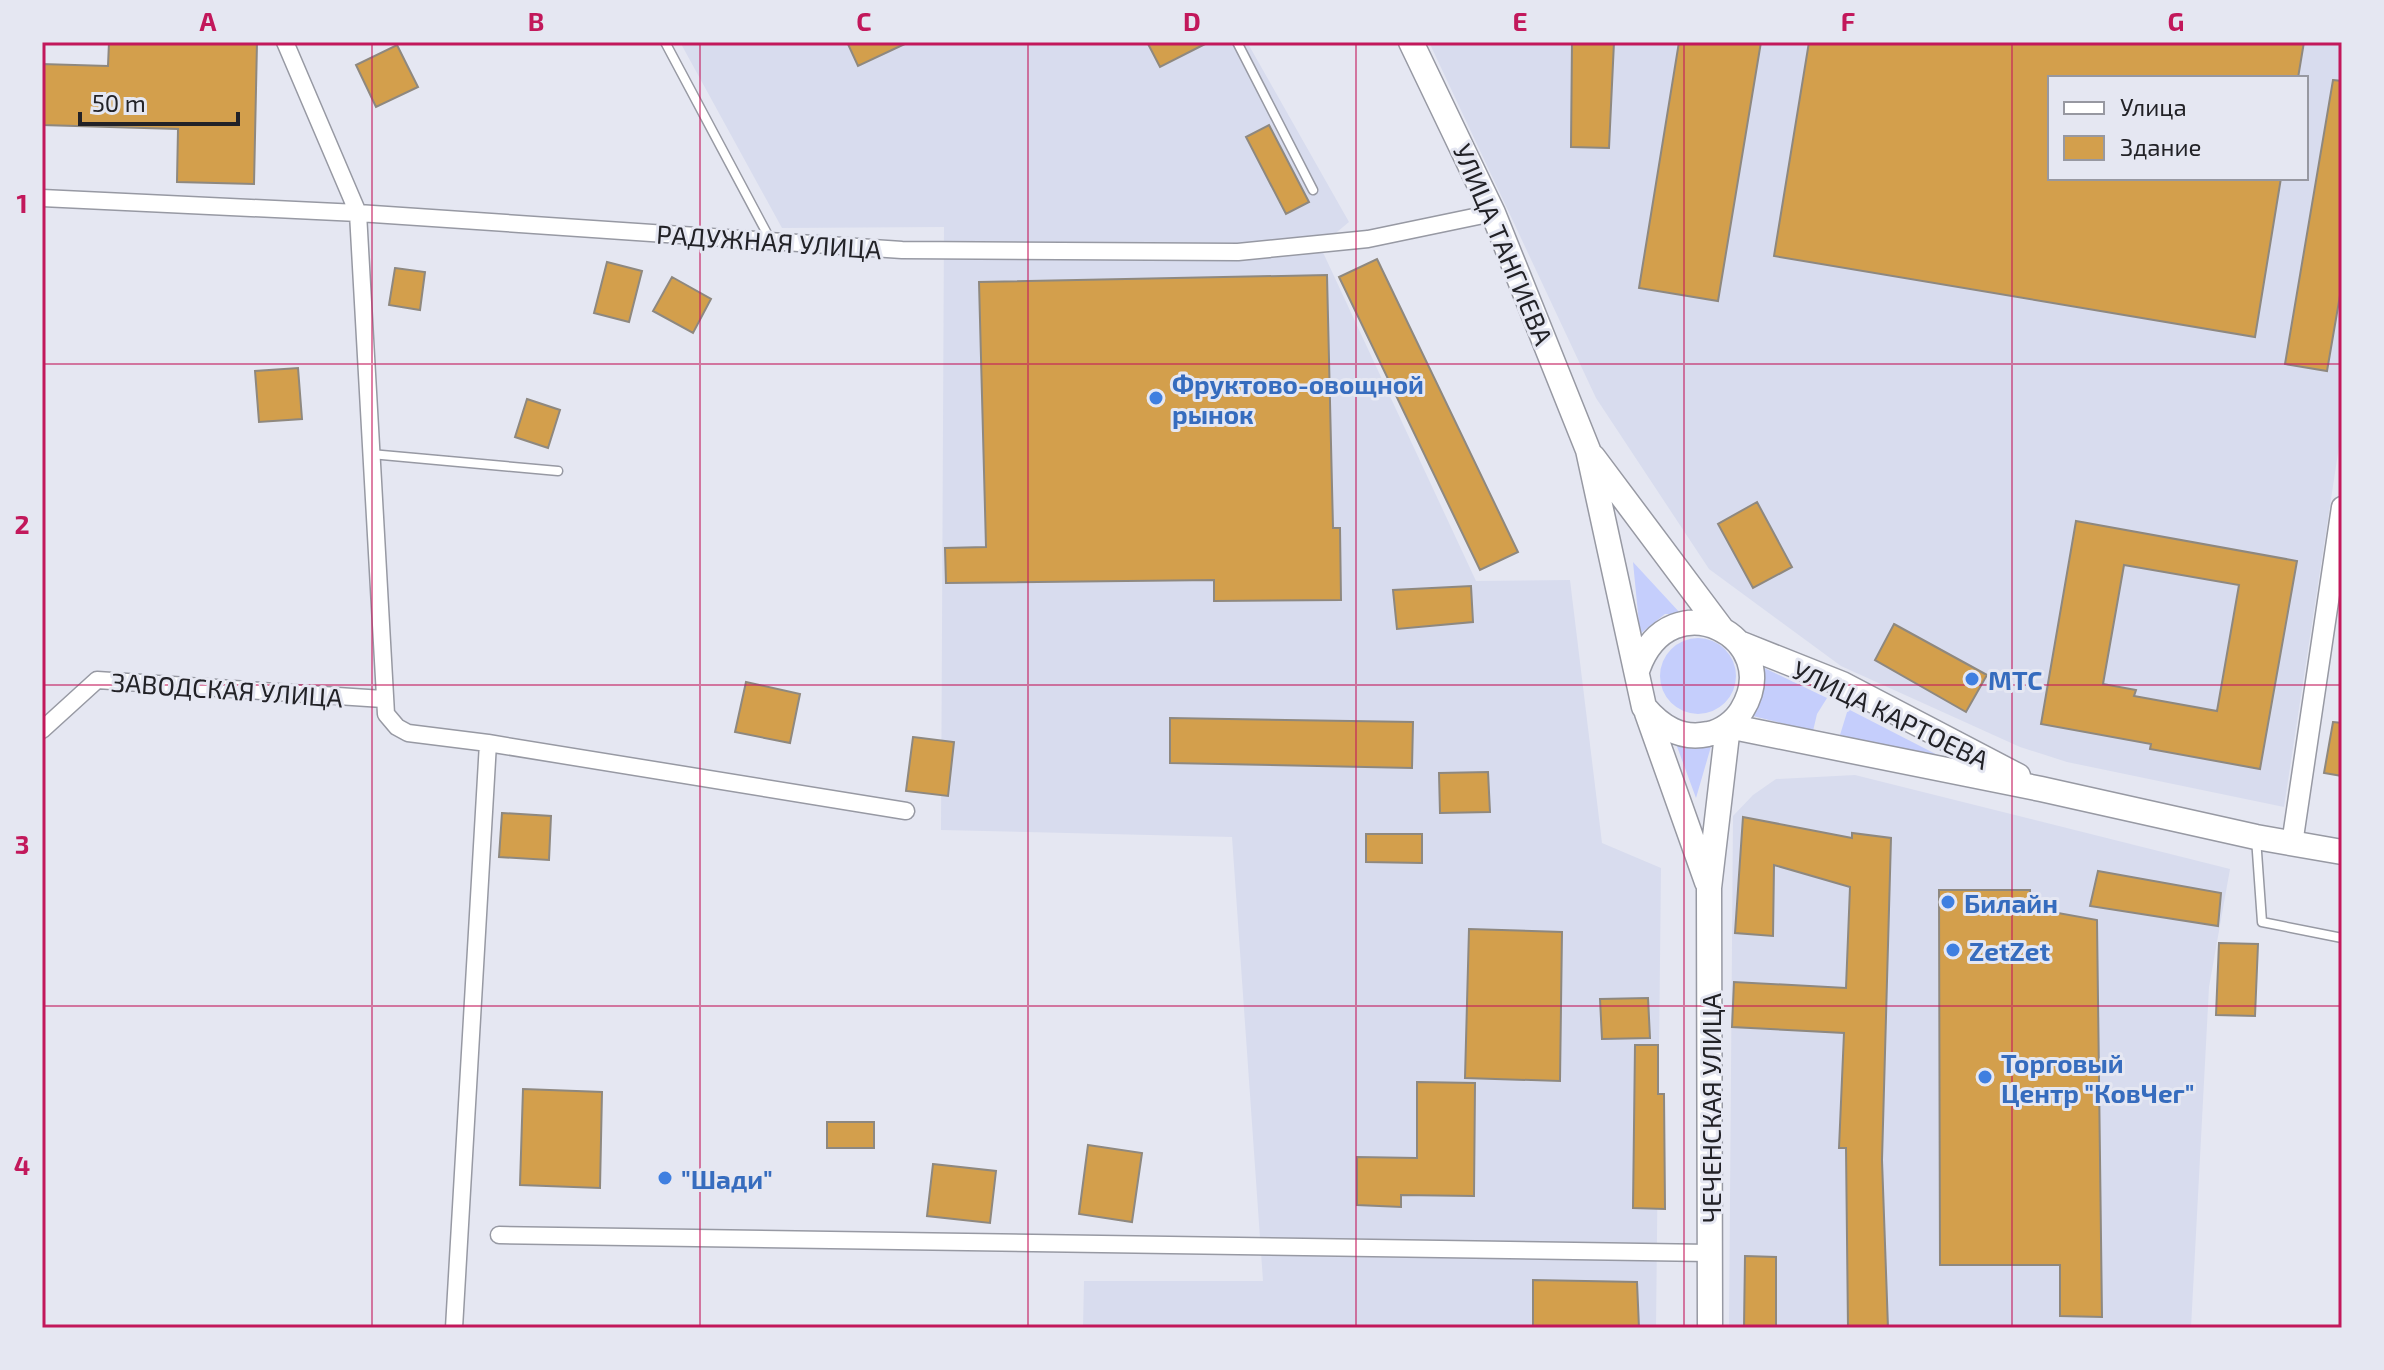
<svg xmlns="http://www.w3.org/2000/svg" width="2384" height="1370" font-family="'Exo 2',sans-serif">
<rect width="100%" height="100%" fill="#e5e7f2"/>
<path fill="#d8dcee" fill-rule="evenodd" d="M680 42H1247L1349 222 1320 246 1476 581 1570 580 1602 843 1661 868 1656 1328H1083L1084 1281H1263L1232 837 941 830 944 227 782 228Z
M1429 42H2342V427L2284 807 2067 762 2020 747 1841 666 1709 569 1596 398ZM2050 78H2306V178H2050Z
M1855 775 2230 869 2209 987 2191 1328H1729L1733 816 1753 795 1776 779Z"/>
<path fill="#c5cefc" d="M1633 562 1681 614H1665L1640 634Z
M1660 676a38 38 0 1 1 76 0a38 38 0 1 1-76 0Z
M1760 666 1827 698 1817 714 1813 731 1749 715 1763 687Z
M1848 709 1957 765 1840 735Z
M1675 741 1712 743 1696 798Z"/>
<path fill="#d39f4c" stroke="#8e887f" stroke-width="2" fill-rule="evenodd" d="M109 42H257L254 184 177 182 178 129 42 125V64L108 66Z
M847 42H909L858 66Z
M1147 42H1209L1160 67Z
M1572 42H1614L1609 148 1571 147Z
M1679 42H1761L1718 301 1639 288Z
M1809 42H2304L2298 78H2050V178H2281L2255 337 1774 256Z
M397 45 418 87 376 107 356 65Z
M2333 80 2342 81V284L2327 371 2285 364Z
M1269 125 1309 202 1286 214 1246 137Z
M1377 259 1518 552 1480 570 1339 277Z
M607 262 642 271 629 322 594 313Z
M395 268 425 272 420 310 389 305Z
M1327 275 1333 528H1340L1341 600 1214 601V580L946 583 945 548 986 547 979 282Z
M672 277 711 299 693 333 653 311Z
M298 368 302 419 259 422 255 371Z
M527 399 560 410 548 448 515 437Z
M1757 502 1792 567 1753 588 1718 524Z
M2076 521 2297 561 2260 769 2150 749 2151 744 2041 724ZM2124 565 2239 585 2217 711 2134 696 2136 690 2103 684Z
M1471 586 1473 622 1397 629 1393 590Z
M1894 624 1987 675 1966 712 1875 660Z
M746 682 800 694 790 743 735 732Z
M1170 718 1413 722 1412 768 1170 763Z
M2333 722 2342 723V776L2324 773Z
M913 737 954 742 948 796 906 791Z
M1488 772 1490 812 1440 813 1439 773Z
M502 813 551 816 549 860 499 857Z
M1743 817 1852 838V833L1891 838 1882 1160 1888 1328H1848L1846 1148H1839L1844 1033 1732 1027 1734 982 1846 988 1850 887 1774 865 1773 936 1735 933Z
M1366 834H1422V863L1366 862Z
M2098 871 2221 893 2218 926 2090 906Z
M1939 890H2030V908L2097 920 2102 1317 2060 1316V1265H1940Z
M1469 929 1562 932 1560 1081 1465 1078Z
M2219 943 2258 944 2255 1016 2216 1015Z
M1648 998 1650 1038 1602 1039 1600 999Z
M1635 1045H1658V1094H1664L1665 1209 1633 1208Z
M1417 1082 1475 1083 1474 1196 1401 1195V1207L1357 1205V1157L1417 1158Z
M523 1089 602 1092 600 1188 520 1185Z
M827 1122H874V1148H827Z
M1088 1145 1142 1153 1132 1222 1079 1214Z
M933 1164 996 1171 990 1223 927 1216Z
M1745 1256 1776 1257V1328H1744Z
M1533 1280 1637 1282 1639 1328H1533Z"/>
<g fill="none" stroke-linecap="round" stroke-linejoin="round">
<g stroke="#9799a3" stroke-width="11">
<path id="service" d="M665 42 771 241
M1237 42 1313 190
M371 454 558 471
M2256 838 2262 922 2342 938"/>
</g>
<g stroke="#9799a3" stroke-width="19">
<path id="minor" d="M285 42 358 213 386 714 397 727 408 733 488 743 454 1328
M42 198 358 213 902 250 1238 252 1368 239 1493 213
M42 730 97 680 383 699
M488 743 906 811
M499 1235 1710 1253"/>
</g>
<g stroke="#9799a3" stroke-width="23">
<path id="tertiary" d="M2292 844 2342 507"/>
</g>
<g stroke="#9799a3" stroke-width="27">
<path id="secondary" d="M1411 42 1493 213 1588 450 1644 707C1661 727 1681 740 1708 734 1721 732 1735 722 1742 710 1786 638 1671 578 1638 668
M1593 457 1721 628
M1739 643 1842 684 2018 776
M1647 713 1707 882
M1710 1328 1709 888 1728 726 2041 789 2256 837 2342 852"/>
</g>
<use href="#service" stroke="#fff" stroke-width="8"/>
<use href="#minor" stroke="#fff" stroke-width="16"/>
<use href="#tertiary" stroke="#fff" stroke-width="20"/>
<use href="#secondary" stroke="#fff" stroke-width="24"/>
</g>
<path fill="none" stroke="#c2185b" stroke-width="2" stroke-opacity="0.55" d="M372 42V1328M700 42V1328M1028 42V1328M1356 42V1328M1684 42V1328M2012 42V1328M42 364H2342M42 685H2342M42 1006H2342"/>
<g fill="#3f7fe0" stroke="#e5e7f2" stroke-width="3">
<circle cx="1156" cy="398" r="8"/>
<circle cx="1972" cy="679" r="8"/>
<circle cx="1948" cy="902" r="8"/>
<circle cx="1953" cy="950" r="8"/>
<circle cx="1985" cy="1077" r="8"/>
<circle cx="665" cy="1178" r="8"/>
</g>
<g text-anchor="middle" dominant-baseline="central" stroke-width="6" stroke-linejoin="round" paint-order="stroke">
<g font-size="26" fill="#222227" stroke="#e5e7f2">
<text transform="translate(769 241) rotate(4)">РАДУЖНАЯ УЛИЦА</text>
<text transform="translate(1504 244) rotate(67)">УЛИЦА ТАНГИЕВА</text>
<text transform="translate(227 689) rotate(4)">ЗАВОДСКАЯ УЛИЦА</text>
<text transform="translate(1891 714) rotate(26)">УЛИЦА КАРТОЕВА</text>
<text transform="translate(1710 1108) rotate(-90)">ЧЕЧЕНСКАЯ УЛИЦА</text>
</g>
<g font-size="26" font-weight="bold" fill="#366cbe" stroke="#e5e7f2" text-anchor="start">
<text x="1172" y="383">Фруктово-овощной<tspan x="1172" dy="30">рынок</tspan></text>
<text x="1988" y="679">МТС</text>
<text x="1964" y="902">Билайн</text>
<text x="1969" y="950">ZetZet</text>
<text x="2001" y="1062">Торговый<tspan x="2001" dy="30">Центр "КовЧег"</tspan></text>
<text x="681" y="1178">"Шади"</text>
</g>
</g>
<rect width="2384" height="1370" fill="none" stroke="#e5e7f2" stroke-width="88"/>
<rect x="2048" y="76" width="260" height="104" fill="#e5e7f2" stroke="#9798a1" stroke-width="2"/>
<rect x="2064" y="102" width="40" height="12" fill="#ffffff" stroke="#9798a1" stroke-width="2"/>
<text x="2120" y="116" font-size="24" fill="#222227">Улица</text>
<rect x="2064" y="136" width="40" height="24" fill="#d39f4c" stroke="#9798a1" stroke-width="2"/>
<text x="2120" y="156" font-size="24" fill="#222227">Здание</text>
<path d="M80 112v12h158v-12" fill="none" stroke="#222227" stroke-width="4"/>
<text x="92" y="112" font-size="24" fill="#222227" stroke="#e5e7f2" stroke-width="6" paint-order="stroke">50 m</text>
<rect x="44" y="44" width="2296" height="1282" fill="none" stroke="#c2185b" stroke-width="3"/>
<g font-size="26" text-anchor="middle" font-weight="bold" fill="#c2185b">
<text x="208" y="31">A</text>
<text x="536" y="31">B</text>
<text x="864" y="31">C</text>
<text x="1192" y="31">D</text>
<text x="1520" y="31">E</text>
<text x="1848" y="31">F</text>
<text x="2176" y="31">G</text>
<text x="22" y="213">1</text>
<text x="22" y="534">2</text>
<text x="22" y="854">3</text>
<text x="22" y="1175">4</text>
</g>
</svg>
